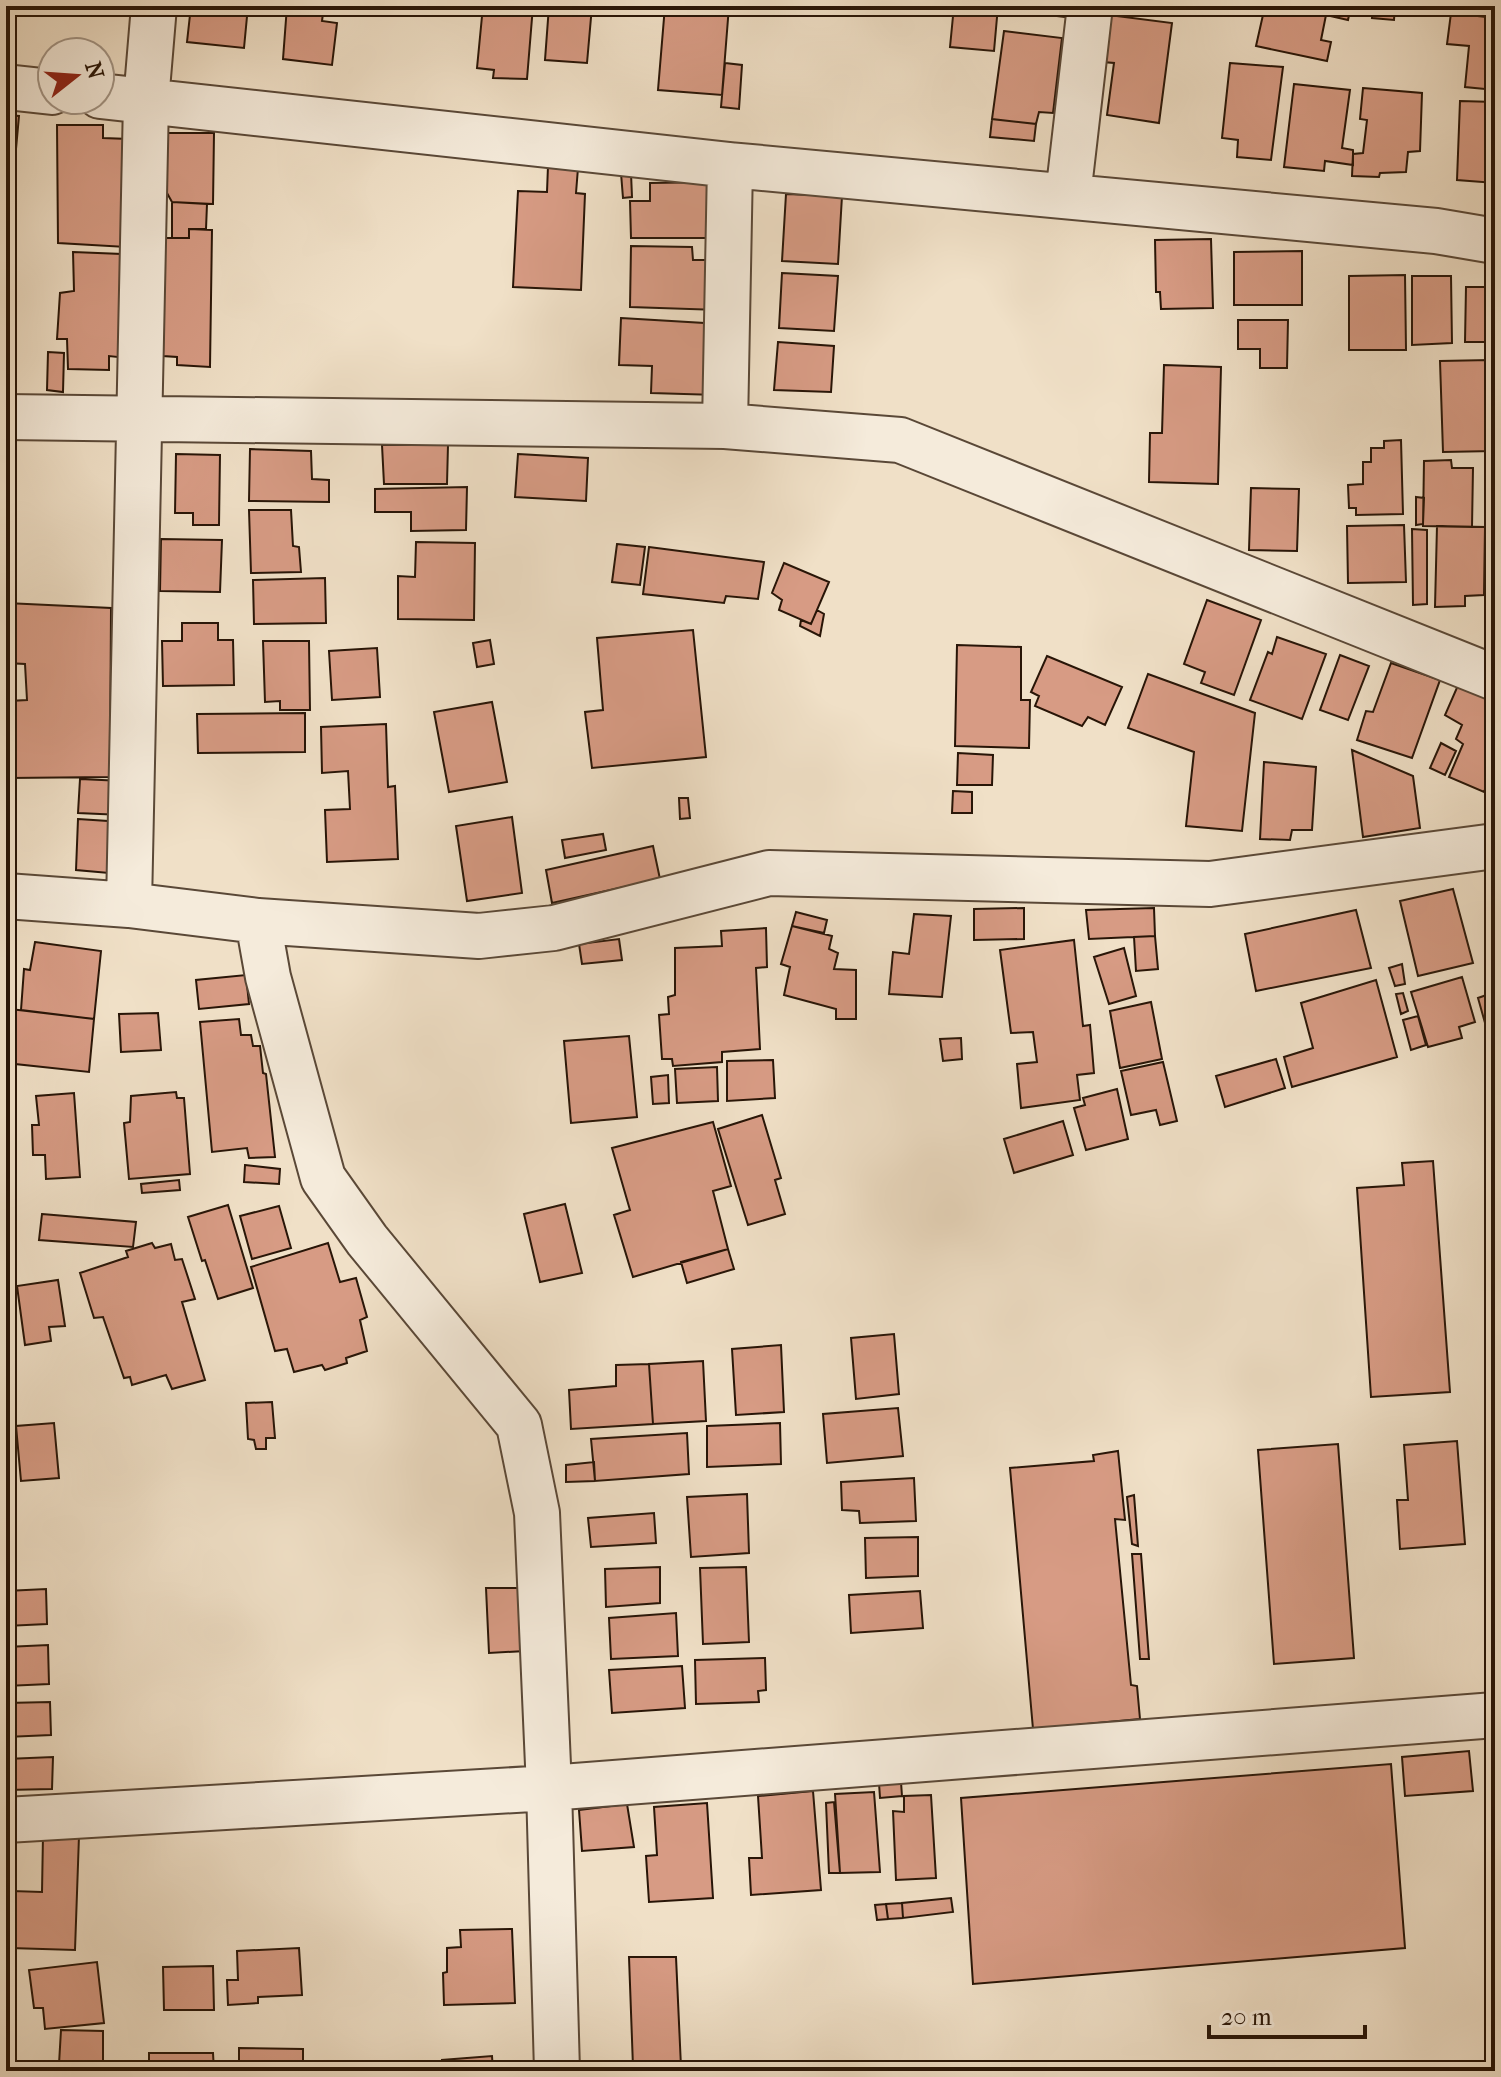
<svg xmlns="http://www.w3.org/2000/svg" width="1501" height="2077" font-family="'IM FELL French Canon',serif">
<rect width="100%" height="100%" fill="#f0e0c7"/>
<filter id="stains"><feTurbulence type="fractalNoise" baseFrequency=".0025" numOctaves="4"/><feColorMatrix values="0 0 0 0 .2 0 0 0 0 .09 0 0 0 0 .02 0 0 0 .5 -.17"/></filter>
<radialGradient id="worn" r=".72"><stop offset=".6" stop-color="#630" stop-opacity="0"/><stop offset="1" stop-color="#630" stop-opacity=".3"/></radialGradient>
<path fill="#d79b84" stroke="#281507" stroke-width="2" d="M191 6H248L244 48 187 42Z
M287 6H324L322 21 337 23 332 65 283 59Z
M483 6H533L527 79 493 78 494 70 477 68Z
M549 6H592L587 63 545 60Z
M665 6H729L722 95 658 90Z
M954 6H998L994 51 950 47Z
M1016 6H1065L1064 17 1016 11Z
M1265 6H1351L1348 20 1326 15 1321 40 1331 42 1327 61 1256 46Z
M1373 6H1395L1394 20 1372 18Z
M1451 13 1495 18V90L1465 87 1469 46 1447 44Z
M1109 15 1172 23 1159 123 1107 115 1114 63 1103 62Z
M1004 31 1062 38 1053 113 1039 112 1036 124 992 119Z
M725 63 742 65 739 109 721 107Z
M1230 63 1283 67 1271 160 1237 157 1238 140 1222 138Z
M1294 84 1350 90 1342 148 1353 150V165L1325 161 1324 171 1284 167Z
M1363 88 1422 93 1420 151 1408 152 1406 172 1380 173 1379 177 1352 176 1353 154 1363 153 1367 120 1360 119Z
M1460 101 1495 102V183L1457 180Z
M6 115 19 116 15 160H6Z
M992 119 1036 124 1034 141 990 137Z
M57 125H103V138L129 139 126 247 58 243Z
M162 133H214L213 204 172 202 158 177Z
M548 166 578 168 576 193 585 194 581 290 513 287 518 191 547 192Z
M621 173H631L632 197 623 198Z
M714 182 724 238H631L630 201H650V183Z
M786 194 842 196 838 264 782 261Z
M172 202 207 204 206 229H189V238H172Z
M189 229 212 230 210 367 177 365V357L163 356 164 238H189Z
M1211 239 1213 308 1161 309 1160 292H1156L1155 240Z
M631 246 692 247 693 260H723L719 310 630 307Z
M1302 251V305H1234V252Z
M73 252 122 254 127 358 109 356V370L68 369 67 339H57L60 293 74 291Z
M782 273 838 276 834 331 779 328Z
M1405 275 1406 350H1349V276Z
M1412 276H1451L1452 343 1412 345Z
M1466 287H1495V342H1465Z
M621 318 721 324 717 395 651 393 652 366 619 365Z
M1238 320H1288L1287 368H1260V349H1238Z
M778 342 834 346 831 392 774 390Z
M48 352 64 353 63 392 47 390Z
M1490 360 1494 451 1443 452 1440 361Z
M1164 365 1221 367 1218 484 1149 482 1150 433H1162Z
M1401 440 1403 514 1356 515V508H1349L1348 485 1363 484V462H1371V448H1384V441Z
M382 445H448L447 484H384Z
M250 449 311 451 312 479 329 480V502L249 501Z
M176 454 220 455 219 525H193V513H175Z
M518 454 588 458 586 501 515 497Z
M1451 460 1452 468H1473L1472 527 1423 526 1424 461Z
M467 487 466 530 411 531V512H375V489Z
M1251 488 1299 489 1297 551 1249 550Z
M1416 497 1424 498 1423 524 1416 525Z
M249 510H291L293 546 299 547 301 572 251 573Z
M1404 525 1406 582 1348 583 1347 526Z
M1437 526 1485 527 1484 595 1465 596V606L1435 607Z
M1412 529 1427 530V604L1413 605Z
M161 539 222 540 220 592 160 591Z
M416 542 475 543 474 620 398 619V576L415 577Z
M617 544 645 547 640 585 612 582Z
M649 547 764 562 758 599 726 596 724 603 643 594Z
M784 563 829 582 811 624 779 610 782 600 772 593Z
M325 578 326 623 254 624 253 580Z
M1207 600 1261 620 1234 695 1201 683 1205 672 1184 664Z
M6 603 111 608 110 777 9 778V701L27 700 25 664 6 663Z
M817 610 824 614 820 636 800 626 801 620 811 624Z
M182 623H218V640H233L234 685 163 686 162 641H182Z
M693 630 706 757 592 768 585 712 603 710 597 638Z
M1277 637 1326 654 1302 719 1250 700 1268 652 1272 654Z
M490 640 494 664 477 667 473 643Z
M263 641H309L310 710H280V701L265 702Z
M957 645 1021 647V700H1030L1029 748 955 746Z
M377 648 380 697 332 700 329 651Z
M1340 655 1369 666 1348 720 1320 710Z
M1047 656 1122 687 1105 725 1088 717 1082 726 1035 706 1039 696 1031 692Z
M1391 663 1440 680 1412 758 1357 740 1366 711 1373 712Z
M1148 674 1255 713 1242 831 1186 826 1194 752 1128 728Z
M1459 683 1495 698V767L1484 792 1449 777 1463 744 1456 739 1462 725 1445 715Z
M492 702 507 782 449 792 434 712Z
M305 713V752L198 753 197 714Z
M386 724 388 787 395 786 398 859 327 862 325 810 350 809 348 771 322 773 321 727Z
M1441 743 1456 751 1445 775 1430 768Z
M1352 750 1413 776 1420 828 1363 837Z
M958 753 993 755 992 785H957Z
M1264 762 1316 767 1312 830H1292L1290 840 1260 839Z
M80 779 123 781 122 815 78 813Z
M953 791 972 792V813H952Z
M679 798H688L690 818 680 819Z
M512 817 522 893 467 901 456 826Z
M78 819 123 822 120 874 76 870Z
M603 834 606 850 565 858 562 840Z
M653 846 660 879 552 903 546 870Z
M1453 889 1473 963 1418 976 1400 901Z
M1024 908V939L974 940V909Z
M1154 908 1155 936 1089 939 1086 910Z
M1356 910 1371 968 1256 991 1245 934Z
M796 912 827 920 824 933 792 926Z
M914 914 951 916 942 997 889 994 893 952 909 954Z
M792 926 832 936 829 949 838 953 834 969 856 970V1019H836V1009L784 995 790 967 781 964Z
M766 928 767 967 756 968 760 1049 722 1052V1062L673 1066 672 1059H662L659 1015 669 1014 668 997 675 995V948L722 946 721 931Z
M1155 936 1158 969 1136 971 1134 937Z
M619 939 622 960 582 964 579 944Z
M1074 940 1083 1026 1090 1025 1094 1073 1077 1075 1080 1100 1021 1108 1017 1064 1037 1062 1033 1032 1011 1033 1000 950Z
M35 942 101 951 94 1019 21 1010 24 969 30 970Z
M1124 948 1136 996 1109 1004 1094 957Z
M1402 964 1405 984 1395 986 1389 968Z
M1495 967V1004L1486 970Z
M246 975 249 1004 199 1009 196 980Z
M1462 977 1475 1022 1459 1027 1462 1038 1428 1047 1411 992Z
M1376 980 1397 1057 1292 1087 1284 1057 1313 1048 1301 1003Z
M1403 993 1408 1011 1401 1014 1396 994Z
M1492 993 1495 1004V1027L1487 1030 1478 998Z
M1151 1002 1162 1059 1120 1068 1110 1011Z
M10 1009 94 1019 89 1072 6 1063V1023H9Z
M158 1013 161 1050 121 1052 119 1014Z
M1418 1016 1426 1045 1411 1050 1403 1020Z
M239 1019 241 1035H251L253 1046H260L263 1073 266 1074 275 1157 249 1158 247 1148 212 1152 200 1022Z
M629 1036 637 1117 571 1123 564 1041Z
M961 1038 962 1059 943 1061 940 1039Z
M1276 1059 1285 1088 1225 1107 1216 1076Z
M773 1060 775 1098 727 1101V1061Z
M1163 1062 1177 1121 1160 1125 1156 1110 1131 1115 1121 1071Z
M717 1067 718 1101 677 1103 675 1069Z
M668 1075 669 1103 653 1104 651 1077Z
M1117 1089 1128 1139 1086 1150 1074 1108 1085 1105 1083 1098Z
M176 1092 177 1098H184L190 1174 129 1179 124 1123 130 1122 131 1096Z
M74 1093 80 1177 46 1179 45 1155H33L32 1125H39L36 1096Z
M762 1115 781 1178 775 1180 785 1214 748 1225 718 1129Z
M1063 1121 1073 1155 1014 1173 1004 1139Z
M713 1122 731 1186 713 1191 728 1249 633 1277 614 1215 630 1210 612 1148Z
M1433 1161 1450 1392 1371 1397 1357 1188 1404 1185 1402 1163Z
M245 1165 280 1169 279 1184 244 1182Z
M179 1180 180 1190 142 1193 141 1184Z
M565 1204 582 1273 540 1282 524 1214Z
M228 1205 253 1288 218 1299 205 1260 202 1261 188 1217Z
M279 1206 291 1248 252 1259 240 1216Z
M42 1214 136 1222 133 1247 39 1240Z
M152 1243 155 1248 171 1244 175 1260 182 1259 195 1299 182 1302 205 1380 172 1389 166 1375 132 1385 130 1377 124 1378 103 1317 94 1318 80 1273 128 1257 126 1251Z
M328 1243 340 1282 356 1278 367 1317 360 1320 367 1351 346 1358 347 1363 325 1370 322 1365 294 1372 287 1349 275 1351 251 1267Z
M728 1249 734 1269 687 1283 681 1262Z
M58 1280 65 1326 49 1327 51 1341 25 1345 17 1286Z
M894 1334 899 1394 856 1399 851 1338Z
M781 1345 784 1412 736 1415 732 1349Z
M703 1361 706 1421 653 1424 649 1364Z
M649 1364 653 1424 571 1429 569 1390 616 1386V1365Z
M272 1402 275 1438H266V1449H256L254 1440 248 1439 246 1403Z
M898 1408 903 1456 827 1463 823 1414Z
M54 1423 59 1478 21 1481 16 1426Z
M780 1423 781 1464 707 1467V1426Z
M687 1433 689 1474 595 1481 591 1439Z
M1457 1441 1465 1544 1400 1549 1397 1500H1408L1404 1445Z
M1338 1444 1354 1658 1274 1664 1258 1450Z
M1118 1451 1125 1520 1115 1519 1131 1685 1137 1686 1140 1719 1033 1729 1010 1468 1094 1461 1093 1455Z
M594 1462 595 1481 566 1482V1465Z
M914 1478 916 1521 860 1523 859 1511 842 1510 841 1482Z
M747 1494 749 1553 691 1557 687 1497Z
M1134 1495 1138 1546 1132 1544 1127 1497Z
M654 1513 656 1543 591 1547 588 1518Z
M918 1537V1576L866 1578 865 1538Z
M1132 1554H1141L1149 1659H1140Z
M660 1567V1603L606 1607 605 1569Z
M746 1567 749 1642 703 1644 700 1568Z
M486 1588H519L525 1651 489 1653Z
M46 1589 47 1624 6 1626V1591Z
M920 1591 923 1628 851 1633 849 1595Z
M676 1613 678 1656 611 1659 609 1618Z
M48 1645 49 1684 6 1686V1647Z
M765 1658 766 1690 758 1691 759 1702 696 1704 695 1660Z
M682 1666 685 1708 612 1713 609 1670Z
M50 1702 51 1735 6 1737V1703Z
M1469 1751 1473 1791 1405 1796 1402 1757Z
M53 1757 52 1789 6 1790V1759Z
M1391 1764 1405 1948 973 1984 961 1798Z
M901 1782 902 1796 880 1798 879 1783Z
M1490 1790H1495V1812H1491Z
M813 1791 821 1890 751 1895 749 1858H762L758 1796Z
M874 1792 880 1872 840 1873 835 1794Z
M931 1795 936 1878 896 1880 893 1811 904 1812V1796Z
M834 1802 840 1873H829L826 1803Z
M707 1803 713 1898 649 1902 646 1856 657 1855 654 1807Z
M627 1804 634 1847 582 1851 579 1810Z
M43 1835 79 1836 75 1950 10 1948 12 1891 42 1892Z
M951 1898 953 1912 903 1918 902 1903Z
M902 1903 903 1918 888 1919 886 1904Z
M886 1904 888 1919 877 1920 875 1905Z
M512 1929 515 2003 444 2005 443 1973 447 1972V1948L461 1947 460 1930Z
M299 1948 302 1995 258 1997V2003L228 2005 227 1980H238L237 1951Z
M629 1957H676L681 2067H633Z
M97 1962 104 2023 45 2029 43 2008H34L29 1970Z
M213 1966 214 2010H164L163 1967Z
M61 2030 103 2031V2071H48V2065L59 2064Z
M239 2048 303 2049V2071H239Z
M149 2053H213L214 2071H149Z
M492 2056 493 2071H443L442 2060Z"/>
<g fill="none" stroke-linecap="round" stroke-linejoin="round">
<g stroke="#5a4837" stroke-width="48">
<path id="minor" d="M6 87 52 92
M100 96 730 165 1436 231 1495 241
M1068 196 1090 6
M6 417 725 426 900 440 1495 678
M725 426 730 165
M6 896 129 905 258 921 479 936 554 928 769 873 1210 884 1495 846
M129 905 146 101 154 6
M258 921 268 977 323 1178 367 1240 519 1425 537 1513 549 1788 557 2071
M6 1820 549 1788 1495 1715"/>
</g>
<use href="#minor" stroke="#f5ebdb" stroke-width="44"/>
</g>
<rect width="1501" height="2077" fill="none" stroke="#f0e0c7" stroke-width="32"/>
<rect x="8" y="8" width="1485" height="2061" fill="none" stroke="#281507" stroke-width="4"/>
<rect x="16" y="16" width="1469" height="2045" fill="none" stroke="#281507" stroke-width="2"/>
<g transform="translate(76 76) rotate(73)"><circle r="38" fill="#f5ebdb" stroke="#a39586" stroke-width="2"/>
<path d="M0-6L14 30L0 20L-14 30Z" fill="#8f2418"/>
<text y="-12" font-size="22" font-weight="bold" text-anchor="middle" fill="#281507">N</text>
</g>
<path d="M1209 2025v12h156v-12" fill="none" stroke="#281507" stroke-width="4"/>
<text x="1221" y="2025" font-size="24" fill="#281507" stroke="#f5ebdb" stroke-width="6" paint-order="stroke">20 m</text>
<rect width="100%" height="100%" filter="url(#stains)"/>
<rect width="100%" height="100%" fill="url(#worn)"/>
</svg>
